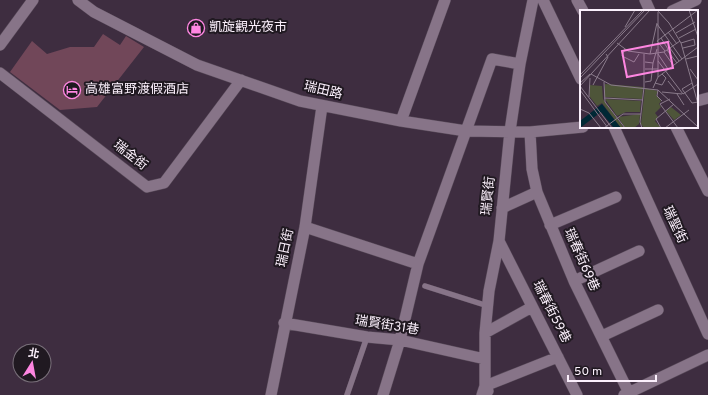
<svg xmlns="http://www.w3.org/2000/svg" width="708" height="395" font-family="Overpass,'Noto Sans TC',sans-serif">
<rect width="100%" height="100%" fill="#3e2d40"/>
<path fill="#714759" d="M103 34 120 45 126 36 144 47 97 107 60 110 10 72 32 41 47 54 70 47H94Z"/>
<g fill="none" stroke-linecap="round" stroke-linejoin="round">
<g stroke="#584a59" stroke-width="6">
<path id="lane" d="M425 286 488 306
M347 395 367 337"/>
</g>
<g stroke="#584a59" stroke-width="12">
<path id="street" d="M78 0 94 12 197 65 300 101 401 121 466 131 530 132 583 127
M543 0 581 79
M577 0 583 11
M645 0 650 11
M672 11 696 0
M0 45 33 0
M0 73 147 187 164 183 241 80
M697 101 708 98
M401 121 445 0
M614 127 708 334
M676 127 708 191
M530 132 532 169 537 192 574 281 629 393
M502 208 537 192
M550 225 616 197
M305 227 418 264 492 59 520 64
M499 241 577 395
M574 281 639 251
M284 323 367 337 400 340 485 359
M485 333 532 307
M602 336 658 310
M488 391 485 386 558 357
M271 395 305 227 322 106
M383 395 400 340 418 264
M482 395 485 386V333L489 291 499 241 510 131 520 64 533 0
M624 395 708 355"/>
</g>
<use href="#lane" stroke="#877488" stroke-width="5.5"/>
<use href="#street" stroke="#877488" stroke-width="11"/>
</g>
<defs>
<g id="shop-ring" transform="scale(0.9)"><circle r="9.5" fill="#201921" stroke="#fe86e1" stroke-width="1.5"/><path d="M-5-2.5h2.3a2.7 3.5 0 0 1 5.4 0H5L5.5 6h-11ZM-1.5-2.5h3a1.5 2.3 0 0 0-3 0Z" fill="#fe86e1"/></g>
<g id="hotel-ring" transform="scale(0.9)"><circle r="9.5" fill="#201921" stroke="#fe86e1" stroke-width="1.5"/><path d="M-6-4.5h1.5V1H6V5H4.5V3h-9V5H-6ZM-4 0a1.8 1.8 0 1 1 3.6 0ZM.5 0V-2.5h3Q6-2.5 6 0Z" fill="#fe86e1"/></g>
</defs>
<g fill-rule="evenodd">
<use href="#shop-ring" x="196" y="28"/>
<use href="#hotel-ring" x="72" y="90"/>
</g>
<g text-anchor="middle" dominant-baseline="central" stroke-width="4" stroke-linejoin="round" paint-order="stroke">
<g font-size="13" fill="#fbf0fc" stroke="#201921" text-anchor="start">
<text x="209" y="28">凱旋觀光夜市</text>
<text x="85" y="90">高雄富野渡假酒店</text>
</g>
<g font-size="13" fill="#fbf0fc" stroke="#201921">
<text transform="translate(323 91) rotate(13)">瑞田路</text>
<text transform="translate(130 156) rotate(38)">瑞金街</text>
<text transform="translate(489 196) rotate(-84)">瑞賢街</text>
<text transform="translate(674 225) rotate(65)">瑞聖街</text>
<text transform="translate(286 248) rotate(-78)">瑞日街</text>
<text transform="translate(581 260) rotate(66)">瑞春街69巷</text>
<text transform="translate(551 312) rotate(63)">瑞春街59巷</text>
<text transform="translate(387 326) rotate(9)">瑞賢街31巷</text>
</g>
</g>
<g transform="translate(580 10)">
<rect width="118" height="118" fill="#3e2d40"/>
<path d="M25 74 63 77 62 89 24 87ZM9 75 22 76 23 89 44 118H41L22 93 17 96 10 87ZM65 78 78 81 76 85 81 91 79 94 81 97 75 103 78 107 75 111 81 118H64L61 114ZM25 89 61 91 60 102H46L37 106ZM91 97 101 105 94 110 86 101ZM60 104 59 114 54 118H45L38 107Z" fill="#4e5539"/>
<path d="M22 94 41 118H34L21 102 0 118V111Z" fill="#002835"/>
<path fill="none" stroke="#8a7b8b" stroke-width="1" d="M77 0 89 13 101 33 118 94M109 0 118 27M77 14 102 49M45 17 55 0M88 22 97 34M96 23 115 12M81 28 88 39M99 28 116 19M37 33 48 41 70 44 84 42 100 31M101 33 114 29 115 35 103 38M90 38 99 51M45 39 42 46 54 52 59 44M87 40 97 53M85 41 77 31 118 0M84 42 93 55M70 44 77 13M78 44 88 59M106 49 118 46M78 51 103 84M65 52 73 53 77 39M65 59H78M110 59 118 70M11 64 31 75 78 80 118 117M0 65 63 0M78 67V2M0 68 65 0M88 71 96 81M24 72 25 92 45 118M65 72 71 71 73 53M0 73 10 64M75 73 82 75 86 68 82 64M112 73 102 79 112 93 118 92M13 75 28 47 26 44M0 76 70 0M0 76 32 118M73 78 78 67 118 37M0 80 28 118M78 80 77 86 82 91M82 82 102 84M97 84 104 95M103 84 118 74M9 87 10 68M24 88 63 90M90 89 80 94 98 118M0 99 9 103 21 118M24 118 43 104H61M62 118 60 112 64 77V44M81 118 76 109 94 94M85 118 109 100"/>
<path fill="#fe86e1" fill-opacity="0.15" stroke="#fe86e1" stroke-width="2" d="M88 32 93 58 47 67 42 41Z"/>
<rect width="118" height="118" fill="none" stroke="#fbf0fc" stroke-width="2"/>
</g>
<g transform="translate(32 363) rotate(11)"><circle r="19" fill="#201921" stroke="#786f79"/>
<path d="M0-3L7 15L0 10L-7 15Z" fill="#fe86e1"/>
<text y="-6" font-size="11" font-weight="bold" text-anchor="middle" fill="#fbf0fc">北</text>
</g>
<path d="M568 375v6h88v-6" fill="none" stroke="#fbf0fc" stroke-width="2"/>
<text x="574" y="375" font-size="12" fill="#fbf0fc" stroke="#201921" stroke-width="3" paint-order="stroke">50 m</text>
</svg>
